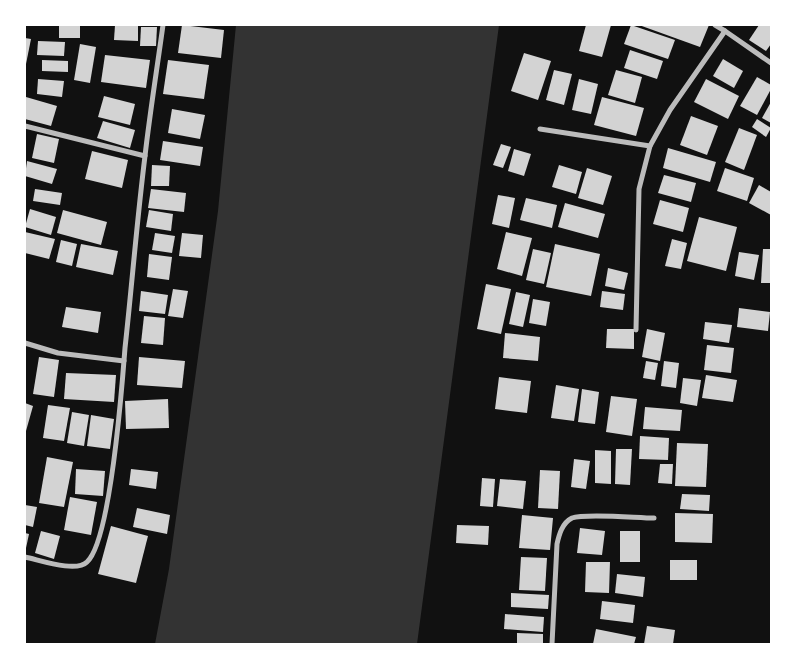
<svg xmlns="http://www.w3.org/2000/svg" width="796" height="669" font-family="Ubuntu,sans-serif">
  <rect width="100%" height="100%" fill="#111"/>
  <path fill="#333" d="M236,25H499L417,644H155L169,569L218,211Z"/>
  <g fill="#d3d3d3">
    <rect x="59" y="25" width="21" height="13"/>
    <path d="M115,25H138V41L114,40Z"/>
    <path d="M182,25L224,30L221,58L178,53Z"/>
    <path d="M586,25H611L602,57L579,51Z"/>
    <path d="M631,25L675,40L668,59L624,44Z"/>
    <path d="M639,25H709L700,47Z"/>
    <path d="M759,25H771V44L766,51L749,40Z"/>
    <path d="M141,27H157L156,46H140Z"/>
    <path d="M25,38L31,39L26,64H25Z"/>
    <path d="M38,41L65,42L64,56L37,55Z"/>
    <path d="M80,44L96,47L90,83L74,80Z"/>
    <path d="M630,50L663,61L657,79L624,68Z"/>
    <path d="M524,53L551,61L538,100L511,91Z"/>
    <path d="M105,55L150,60L146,88L101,82Z"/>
    <path d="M723,59L743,71L734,88L713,76Z"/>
    <path d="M42,60L68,61V72L42,71Z"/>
    <path d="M168,60L209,65L204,99L163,94Z"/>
    <path d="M554,70L572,74L564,105L546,100Z"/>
    <path d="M616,70L642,77L635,103L608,95Z"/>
    <path d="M757,77L771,85V89L757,115L740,106Z"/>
    <path d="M38,79L64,81L62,97L37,94Z"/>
    <path d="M579,79L598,84L591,114L572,110Z"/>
    <path d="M706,79L739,96L728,119L694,102Z"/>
    <path d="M104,96L135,104L130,125L98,117Z"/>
    <path d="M26,97L57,106L51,126L25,119Z"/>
    <path d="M602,97L644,108L636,136L594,125Z"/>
    <path d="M771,102V123L762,118Z"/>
    <path d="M172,109L205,115L200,139L168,133Z"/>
    <path d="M691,116L718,126L707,155L680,145Z"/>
    <path d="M757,119L771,128L766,137L752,127Z"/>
    <path d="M103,121L135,130L130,148L97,138Z"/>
    <path d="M739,128L757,135L744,170L725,162Z"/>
    <path d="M37,134L59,139L54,163L32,158Z"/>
    <path d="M163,141L203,147L200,166L160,160Z"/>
    <path d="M501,144L511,147L503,168L493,165Z"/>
    <path d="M668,148L716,162L710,182L663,168Z"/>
    <path d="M514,149L531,154L524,176L508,171Z"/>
    <path d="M92,151L128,160L122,188L85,179Z"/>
    <path d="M27,161L57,169L52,184L25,176Z"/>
    <path d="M152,165L170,166L169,186H151Z"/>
    <path d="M559,165L582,172L576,194L552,187Z"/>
    <path d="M587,168L612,176L603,205L578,198Z"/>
    <path d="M725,168L754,178L747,201L717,191Z"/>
    <path d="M664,175L696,183L691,202L658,193Z"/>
    <path d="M759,185L771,192V215L749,203Z"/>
    <path d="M35,189L62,193L60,205L33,201Z"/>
    <path d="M151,189L186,193L184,212L148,208Z"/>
    <path d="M498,195L515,198L509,228L492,224Z"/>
    <path d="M526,198L557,205L552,228L520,220Z"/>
    <path d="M660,200L689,208L683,232L653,224Z"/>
    <path d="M565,203L605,214L598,238L558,227Z"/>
    <path d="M30,209L56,217L51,235L25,227Z"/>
    <path d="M63,210L107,222L101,245L57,233Z"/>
    <path d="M149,210L173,214L171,231L146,227Z"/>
    <path d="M699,217L737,227L726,271L687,261Z"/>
    <path d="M25,232L55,239L49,259L25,253Z"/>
    <path d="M506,232L532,238L522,276L497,269Z"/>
    <path d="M155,233L175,236L172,253L152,250Z"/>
    <path d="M182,233L203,235L201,258L179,256Z"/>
    <path d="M672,239L687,243L681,269L665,266Z"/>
    <path d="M61,240L77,244L72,266L56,262Z"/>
    <path d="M81,244L118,251L113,275L76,267Z"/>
    <path d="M555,244L600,254L591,296L546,287Z"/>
    <path d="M533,249L551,253L544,284L526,280Z"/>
    <path d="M763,249H771V283H761Z"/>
    <path d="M739,252L759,255L754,280L735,276Z"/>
    <path d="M149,254L172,257L169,280L147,277Z"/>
    <path d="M608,268L628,273L624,290L605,286Z"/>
    <path d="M486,284L511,289L501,334L477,329Z"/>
    <path d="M173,289L188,291L183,318L168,316Z"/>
    <path d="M141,291L168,295L165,314L139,311Z"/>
    <path d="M602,291L625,294L623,310L600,307Z"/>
    <path d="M516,292L530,295L523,327L509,324Z"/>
    <path d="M533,299L550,302L546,326L529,323Z"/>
    <path d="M66,307L101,312L98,333L62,327Z"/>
    <path d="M739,308L770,312L768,331L737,327Z"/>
    <path d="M144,316L165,318L163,345L141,343Z"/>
    <path d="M705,322L732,325L729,343L703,339Z"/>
    <path d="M607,329H634V349L606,348Z"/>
    <path d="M647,329L665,333L660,361L642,357Z"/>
    <path d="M505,333L540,337L538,361L503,358Z"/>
    <path d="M707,345L734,348L731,373L704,370Z"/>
    <path d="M39,357L59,360L54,397L33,394Z"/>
    <path d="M139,357L185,361L182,388L137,385Z"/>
    <path d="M646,361L658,363L655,380L643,378Z"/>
    <path d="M664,361L679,363L676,388L661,386Z"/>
    <path d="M66,373L116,375L114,402L64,399Z"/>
    <path d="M706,375L737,380L733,402L702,398Z"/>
    <path d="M499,377L531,381L527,413L495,409Z"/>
    <path d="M683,378L701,380L697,406L680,403Z"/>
    <path d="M556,385L579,389L574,421L551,418Z"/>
    <path d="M582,389L599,392L595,424L578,422Z"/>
    <path d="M611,396L637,399L632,436L606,432Z"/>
    <path d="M168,399L169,428L126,429L125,401Z"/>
    <path d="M25,403L33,406L26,431H25Z"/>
    <path d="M48,405L70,408L64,441L43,438Z"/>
    <path d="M645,407L682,410L680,431L643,429Z"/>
    <path d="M72,412L89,415L84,446L67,443Z"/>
    <path d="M91,415L114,419L110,449L87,446Z"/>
    <path d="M640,436L669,438L668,460L639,459Z"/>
    <path d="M677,443L708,444L706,487L675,486Z"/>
    <path d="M616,449H632L630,485L615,484Z"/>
    <path d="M595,450L611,451V484L595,483Z"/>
    <path d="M47,457L73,462L64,507L39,503Z"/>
    <path d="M574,459L590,461L586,489L571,487Z"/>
    <path d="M660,464H673L672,484L658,483Z"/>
    <path d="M76,469L105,471L103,496L75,494Z"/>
    <path d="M131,469L158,472L156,489L129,485Z"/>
    <path d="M540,470L560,471L558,509L538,508Z"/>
    <path d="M482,478L495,479L493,507L480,506Z"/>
    <path d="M500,479L526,481L523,509L497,506Z"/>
    <path d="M682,494L710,495L709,511L680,509Z"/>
    <path d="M70,497L97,502L91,535L64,530Z"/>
    <path d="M25,505L37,507L33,527L25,525Z"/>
    <path d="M137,508L170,515L167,534L133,527Z"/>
    <path d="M675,513L713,514L712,543L675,542Z"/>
    <path d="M522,515L553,518L550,550L519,548Z"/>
    <path d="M457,525L489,526L488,545L456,543Z"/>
    <path d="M111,526L148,536L136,583L98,574Z"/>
    <path d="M580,528L605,531L602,555L577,553Z"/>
    <path d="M41,531L60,536L54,559L35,553Z"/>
    <rect x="620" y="531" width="20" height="31"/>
    <path d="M25,533L29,534L26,548H25Z"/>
    <path d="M521,557L547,558L545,591L519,590Z"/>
    <rect x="670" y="560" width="27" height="20"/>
    <path d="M586,562H610L609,593L585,592Z"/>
    <path d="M617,574L645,577L643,597L615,593Z"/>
    <path d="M511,593L549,595L548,609L511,607Z"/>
    <path d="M602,601L635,605L633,623L600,619Z"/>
    <path d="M505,614L544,617L543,632L504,629Z"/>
    <path d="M647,626L675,630L673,644H644Z"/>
    <path d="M596,629L636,637L634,644H593Z"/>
    <path d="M517,633L543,634V644H517Z"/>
  </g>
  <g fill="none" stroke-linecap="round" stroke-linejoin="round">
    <g stroke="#bcbcbc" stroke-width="5">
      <path d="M715,25L725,31L771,63"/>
      <path d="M25,126L145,156"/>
      <path d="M540,129L650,146"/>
      <path d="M636,330L639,189L650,146L670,110L725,31"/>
      <path d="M25,343L58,353L124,361"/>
      <path d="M25,557C40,560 76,573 87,562C111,540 122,386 125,348C132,284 137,220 145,156C150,112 157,69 163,25"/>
      <path d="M552,644L557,544C559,535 562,523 572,518C585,513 638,518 654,518"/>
    </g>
  </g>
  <rect width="796" height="669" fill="none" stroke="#ffffff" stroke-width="52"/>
</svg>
